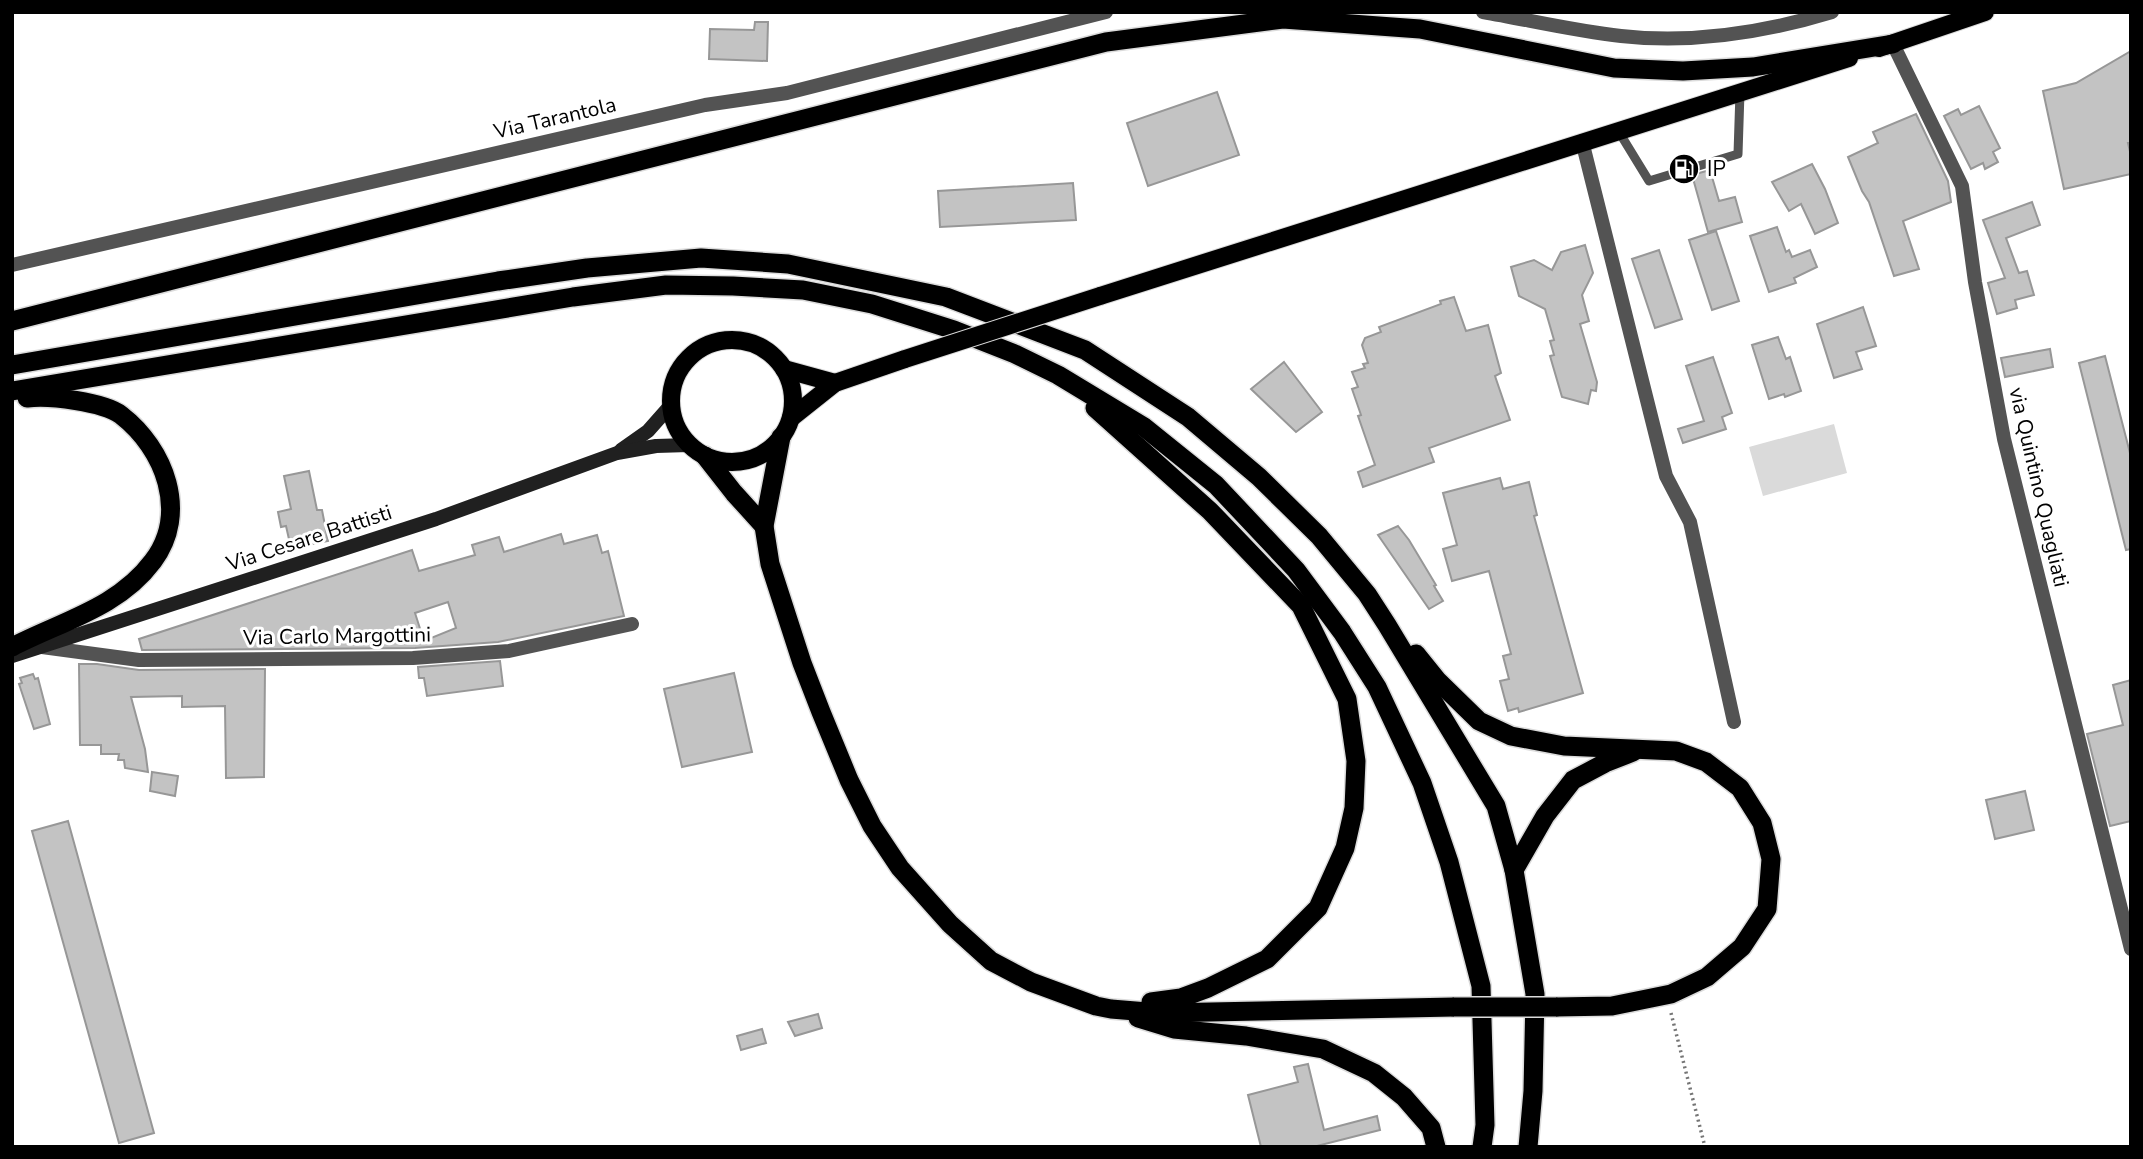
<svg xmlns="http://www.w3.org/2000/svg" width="2143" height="1159" font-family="'Nunito Sans',sans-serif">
  <rect width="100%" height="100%" fill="#fff"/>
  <path fill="#dadada" d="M1834,424L1847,473L1763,496L1749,447Z"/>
  <g fill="#c3c3c3" stroke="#979797" stroke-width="2" fill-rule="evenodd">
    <path d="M755,22H768L767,61L709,59L710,29L754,30Z"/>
    <path d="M2131,51V143H2128L2131,156V174L2064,189L2043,91L2076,83Z"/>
    <path d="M1217,92L1239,155L1148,186L1127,123Z"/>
    <path d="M1979,106L2000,148L1993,152L1998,162L1985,169L1983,163L1971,169L1944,116L1958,109L1961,115Z"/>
    <path d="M1916,114L1948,181L1951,202L1903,221L1919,269L1894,276L1869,202L1862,191L1848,157L1878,143L1873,132Z"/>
    <path d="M1812,164L1825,189L1838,223L1815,234L1801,204L1789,211L1772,182Z"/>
    <path d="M1710,170L1719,201L1735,197L1742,222L1708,232L1692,175Z"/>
    <path d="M1073,183L1076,220L940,227L938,191Z"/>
    <path d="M2032,202L2040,225L2006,238L2019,273L2027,271L2034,295L2015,300L2017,308L1997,314L1988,283L2005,278L1983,220Z"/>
    <path d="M1777,227L1786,252L1789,250L1792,257L1810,250L1817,267L1794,278L1796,283L1769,292L1750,236Z"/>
    <path d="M1716,231L1739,301L1712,310L1689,240Z"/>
    <path d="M1585,245L1593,273L1582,295L1589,321L1580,324L1597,382L1596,391L1591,390L1588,404L1562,397L1550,356L1554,355L1550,341L1554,340L1545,309L1519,296L1511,267L1534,260L1552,270L1561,252Z"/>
    <path d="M1659,250L1682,319L1655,328L1632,259Z"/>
    <path d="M1454,297L1466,331L1488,325L1501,373L1495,376L1510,420L1429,448L1434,462L1363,487L1358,472L1375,465L1358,416L1361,415L1352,389L1358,387L1352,372L1365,368L1363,364L1368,363L1362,345L1365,338L1381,332L1379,327L1441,304L1440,301Z"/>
    <path d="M1863,307L1876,346L1856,352L1862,369L1834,378L1817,324Z"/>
    <path d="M1778,337L1786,359L1790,357L1801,391L1785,397L1784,394L1769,399L1752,345Z"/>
    <path d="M2050,349L2053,367L2005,377L2001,358Z"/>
    <path d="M2105,356L2131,457V549L2126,550L2079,363Z"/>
    <path d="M1713,357L1732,413L1722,417L1726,429L1683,443L1678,429L1704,421L1686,366Z"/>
    <path d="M1284,362L1322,412L1296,432L1251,389Z"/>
    <path d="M309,471L317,510H322L328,541L291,548L286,526L281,527L278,512L291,509L284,476Z"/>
    <path d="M1500,478L1503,489L1529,482L1537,515L1534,516L1583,693L1519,712L1518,708L1508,711L1500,681L1509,679L1503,656L1511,654L1489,571L1452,581L1443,549L1457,545L1443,493Z"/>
    <path d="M1398,526L1409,540L1436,585L1434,586L1443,601L1429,609L1378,535Z"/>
    <path d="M561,534L564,544L597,535L602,553L608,551L624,616L498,642L415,648L142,650L139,639L412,550L419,571L475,555L472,545L499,537L504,552ZM448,602L456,628L424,641L415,613Z"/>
    <path d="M500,661L503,686L427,696L424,678H419L418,667Z"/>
    <path d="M79,664H97L139,670L265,669L264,777L226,778L225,706L182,707V696L131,697L145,749L148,772L125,768L124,760H118L119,754H101V745H80Z"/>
    <path d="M734,673L752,752L682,767L664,689Z"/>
    <path d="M33,674L35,679L38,678L50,724L34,729L19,684L22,683L20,678Z"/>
    <path d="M2131,680V821L2110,826L2087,734L2123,725L2113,685Z"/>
    <path d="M152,772L178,776L175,796L150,791Z"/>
    <path d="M2025,791L2034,830L1995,839L1986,800Z"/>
    <path d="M68,821L154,1133L119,1143L32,831Z"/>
    <path d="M818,1014L822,1028L795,1036L788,1022Z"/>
    <path d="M762,1029L766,1043L741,1050L737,1036Z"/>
    <path d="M1308,1064L1324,1130L1377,1116L1380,1130L1313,1147H1261L1248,1095L1298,1082L1294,1067Z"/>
  </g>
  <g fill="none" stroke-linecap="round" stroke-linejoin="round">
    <g stroke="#dbdbdb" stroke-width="20">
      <g id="primary">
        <path d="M1879,48L1985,12"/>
        <path d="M1100,296L1849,58"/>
        <circle cx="732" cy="401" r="61"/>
        <path d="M784,369L835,383"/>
        <path d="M791,418L835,383L905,359"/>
      </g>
    </g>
    <g stroke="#dbdbdb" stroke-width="22">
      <g id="trunk">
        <path d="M12,321L1106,42L1283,19L1420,29L1614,68L1683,71L1753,67L1893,44"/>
        <path d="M12,365L498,281L587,268L701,258L788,264L946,297L1085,350L1188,417L1259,477L1319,536L1367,594L1387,625L1496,806L1514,870L1535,994L1533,1091L1528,1147"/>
        <path d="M12,391L573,297L666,285L733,286L803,290L872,304L954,330L1015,354L1058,375L1144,427L1216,485L1296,570L1342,632L1377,687L1422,783L1449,862L1481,986L1485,1125L1482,1147"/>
        <path d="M1095,408L1210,511L1301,606L1347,699L1356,761L1354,808L1345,848L1318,908L1267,959L1208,988L1181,998L1151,1002"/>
        <path d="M781,437L764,526L770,564L802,663L821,712L849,780L872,826L900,868L950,924L991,961L1031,982L1096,1006L1111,1009L1160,1013L1454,1007"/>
        <path d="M705,456L734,493L764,526"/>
        <path d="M12,647C62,621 118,608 153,561C189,513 165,449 121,415C104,402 49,395 27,398"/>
        <path d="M1416,654L1437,680L1479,721L1511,736L1564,746L1676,751L1706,762L1740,788L1762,823L1771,859L1767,909L1742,947L1707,977L1671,994L1612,1006L1556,1007"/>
        <path d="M1514,870L1545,816L1573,780L1605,763L1633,752"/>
        <path d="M1138,1018L1174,1029L1246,1036L1323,1049L1374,1073L1404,1097L1431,1128L1436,1147"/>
      </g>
    </g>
    <path stroke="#757575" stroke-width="3.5" stroke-dasharray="2 3.5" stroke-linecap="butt" d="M1671,1013L1705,1147"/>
    <path stroke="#535353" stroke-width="9" d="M1619,132L1649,181L1738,154L1740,92"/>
    <g stroke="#535353" stroke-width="14">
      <path d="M1483,12C1529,20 1575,31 1621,36C1693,44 1763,33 1832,12"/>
      <path d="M1893,44L1962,186L1975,282L2004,439L2131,949"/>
      <path d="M1582,141L1666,476L1690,522L1734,722"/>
      <path d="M12,265L705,105L787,93L1106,12"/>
      <path d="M42,647L139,660L413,658L509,651L632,624"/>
    </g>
    <g stroke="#202020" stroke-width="14">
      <path d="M621,450L648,431L671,405"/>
      <path d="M12,656L436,519L617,453L656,446L689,445"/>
    </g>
    <use href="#primary" stroke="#000" stroke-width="18"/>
    <use href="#trunk" stroke="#000" stroke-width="19"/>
    <g stroke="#dbdbdb" stroke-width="20" stroke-linecap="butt">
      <path id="primary-bridge" d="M905,359L1100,296"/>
    </g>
    <g stroke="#dbdbdb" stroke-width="22" stroke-linecap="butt">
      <path id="trunk-bridge" d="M1454,1007H1556"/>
    </g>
    <use href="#primary-bridge" stroke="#000" stroke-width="18"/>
    <use href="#trunk-bridge" stroke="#000" stroke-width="19"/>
  </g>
  <defs>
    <g id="fuel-disc" transform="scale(1.575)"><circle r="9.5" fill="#000" stroke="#fff"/><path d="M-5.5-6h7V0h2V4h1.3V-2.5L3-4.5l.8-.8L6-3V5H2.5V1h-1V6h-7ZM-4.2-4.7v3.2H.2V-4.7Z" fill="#fff"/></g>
  </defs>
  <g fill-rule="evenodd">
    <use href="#fuel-disc" x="1684" y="169"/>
  </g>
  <g text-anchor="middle" stroke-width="6" stroke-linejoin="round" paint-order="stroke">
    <g font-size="21" fill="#000" stroke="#fff">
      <text transform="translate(555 118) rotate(-13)" y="7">Via Tarantola</text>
      <text transform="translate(2039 487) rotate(77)" y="7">via Quintino Quagliati</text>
      <text transform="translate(309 538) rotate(-18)" y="7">Via Cesare Battisti</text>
      <text transform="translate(337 636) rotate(-1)" y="7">Via Carlo Margottini</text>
    </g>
    <g font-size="21" fill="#000" stroke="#fff" text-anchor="start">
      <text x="1707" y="176">IP</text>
    </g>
  </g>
  <rect width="2143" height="1159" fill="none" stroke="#000000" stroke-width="28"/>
</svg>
